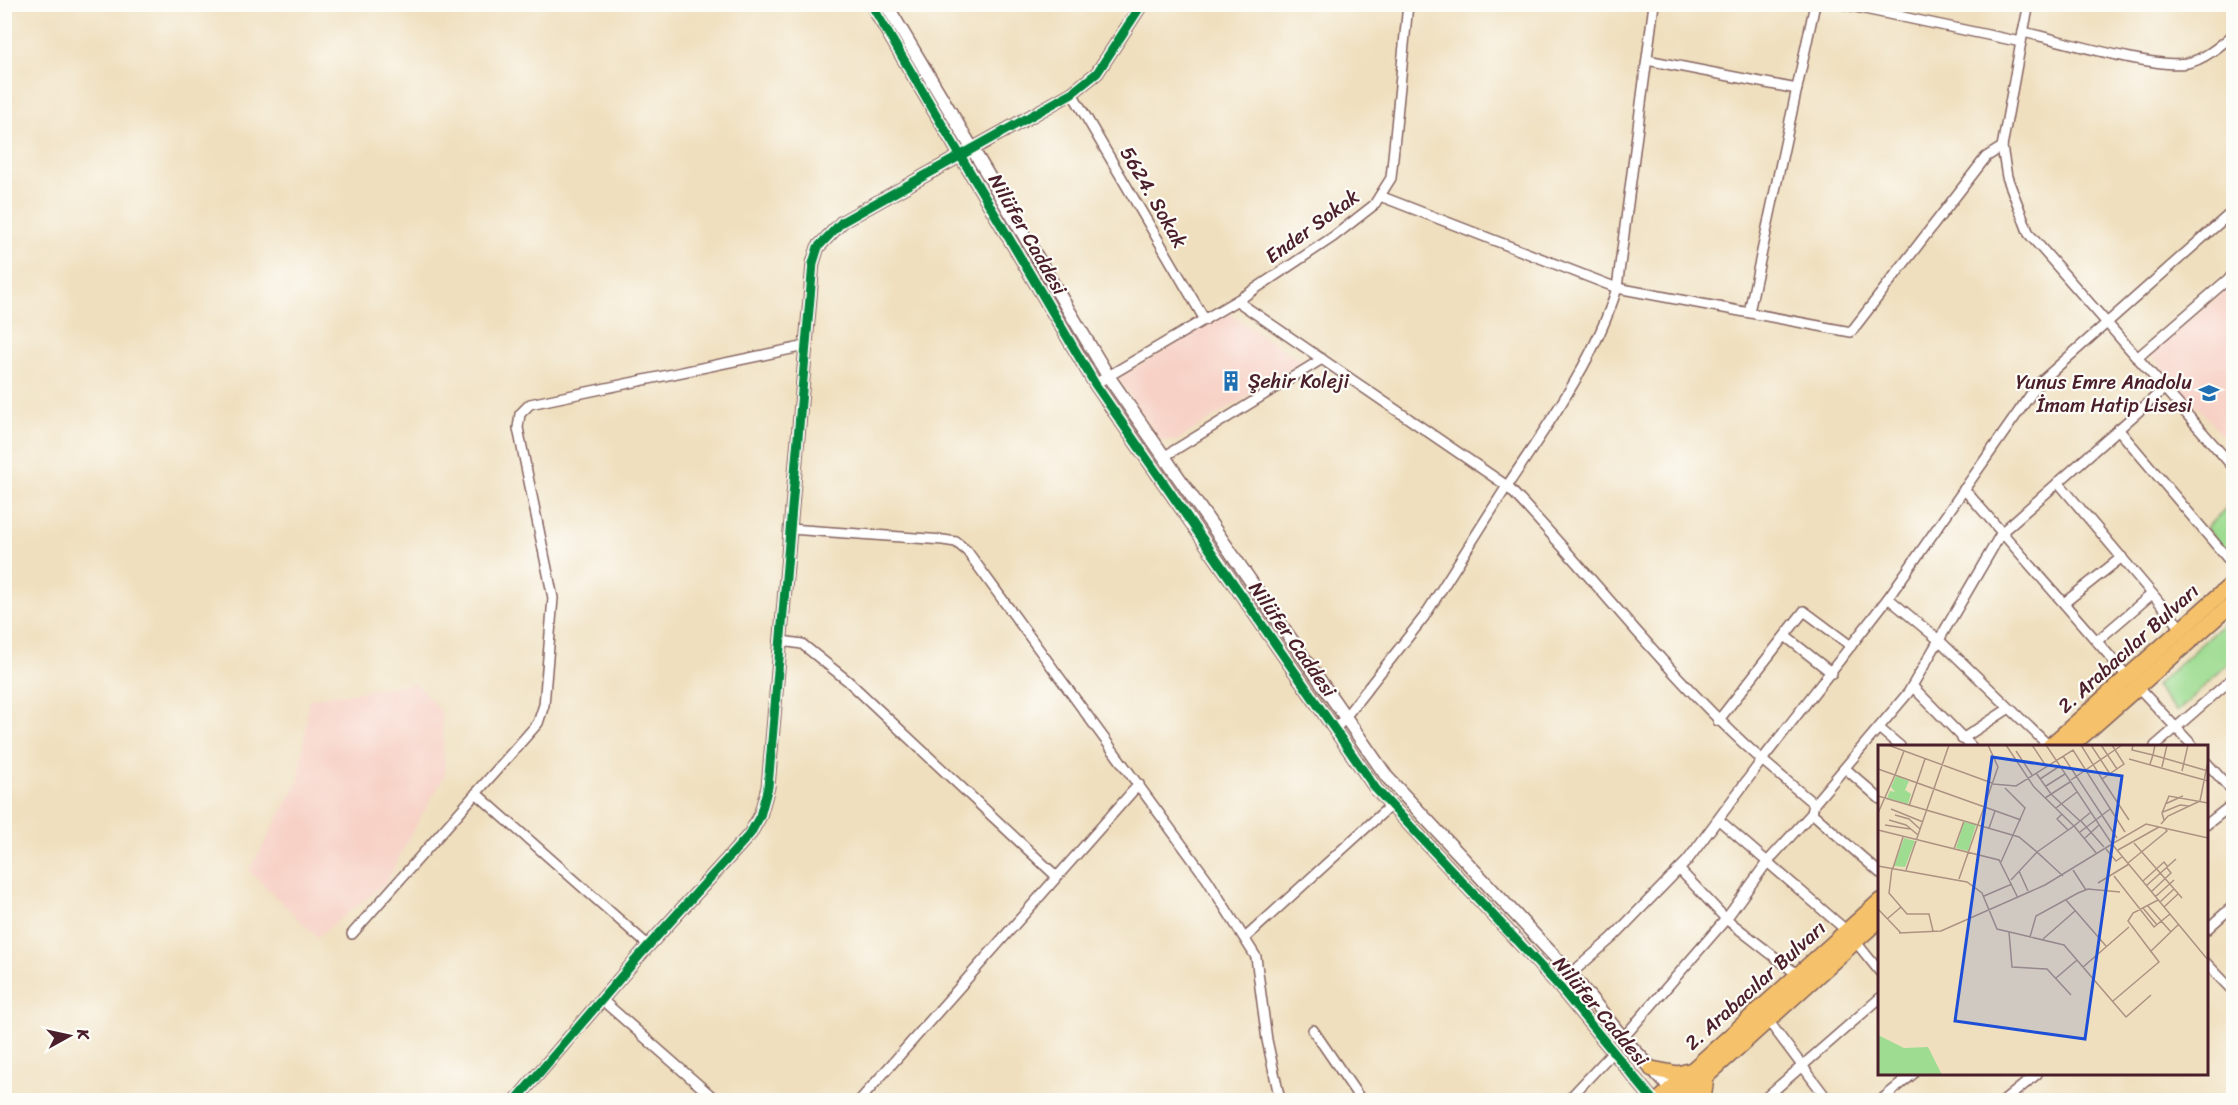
<svg xmlns="http://www.w3.org/2000/svg" width="2238" height="1105" font-family="Sriracha,sans-serif">
  <rect width="100%" height="100%" fill="#fdfcf7"/>
  <filter id="ink" filterUnits="userSpaceOnUse"><feTurbulence type="fractalNoise" baseFrequency=".0167" numOctaves="2"/><feDisplacementMap in="SourceGraphic" scale="12" xChannelSelector="R" yChannelSelector="G"/><feConvolveMatrix kernelMatrix="1 2 1 2 8 2 1 2 1" color-interpolation-filters="sRGB"/></filter>
  <filter id="wash" filterUnits="userSpaceOnUse"><feTurbulence type="fractalNoise" baseFrequency=".008" numOctaves="4" result="noise"/><feDisplacementMap in="SourceGraphic" scale="24" xChannelSelector="R" yChannelSelector="G"/><feGaussianBlur stdDeviation="1.35" result="paint"/><feColorMatrix in="noise" values="0 0 0 0 0 0 0 0 0 0 0 0 0 0 0 0 0 1.4 0 .05"/><feComposite in="paint" operator="in"/></filter>
  <g filter="url(#wash)">
    <rect width="100%" height="100%" fill="#efdfbe"/>
    <g fill="#f7d1c6">
      <path d="M2233,284V433L2226,439L2150,354Z"/>
      <path d="M1228,313L1302,362L1176,441L1160,440L1118,378Z"/>
      <path d="M416,683L441,711L445,775L412,832L386,883L317,937L249,871L299,780L309,699Z"/>
    </g>
    <g fill="#9edc91" stroke="#747e5e" stroke-width="1.5">
      <path d="M2233,501V559L2206,528Z"/>
      <path d="M2233,615V659L2177,712L2155,686Z"/>
    </g>
  </g>
  <g filter="url(#ink)">
    <g fill="none" stroke-linecap="round" stroke-linejoin="round">
      <g stroke="#84625e" stroke-width="12">
        <g id="minor">
          <path d="M1841,4L2021,42L2029,4"/>
          <path d="M2023,32C2059,40 2155,69 2187,63C2204,60 2221,45 2234,34"/>
          <path d="M2021,42L2002,147L2007,177L2029,234L2234,468"/>
          <path d="M1647,60L1797,89"/>
          <path d="M1072,93L1205,320"/>
          <path d="M1380,196L1617,288L1851,332L1986,157L2002,147"/>
          <path d="M1237,301L1507,486C1548,424 1595,360 1617,288L1654,4"/>
          <path d="M1749,312L1815,4"/>
          <path d="M2137,358L2234,274"/>
          <path d="M1095,384L1246,295L1333,237L1374,205L1391,178L1408,4"/>
          <path d="M2118,429L2234,566"/>
          <path d="M1165,456L1322,359"/>
          <path d="M2058,482L2181,628"/>
          <path d="M1964,489L2127,676"/>
          <path d="M790,529L943,540L956,542L967,551L1207,879L1256,957L1267,1040L1280,1100"/>
          <path d="M1888,598L1940,641L2049,746"/>
          <path d="M2064,603L2122,557"/>
          <path d="M1785,636L1832,673"/>
          <path d="M2098,640L2152,594"/>
          <path d="M782,641L802,644L848,681L1056,876"/>
          <path d="M1912,686L1971,746"/>
          <path d="M2138,687L2193,746"/>
          <path d="M1718,721L1804,611L1851,646"/>
          <path d="M1880,729L1900,746"/>
          <path d="M1335,730L1424,617L1507,486C1593,576 1669,678 1762,760L1687,861L1612,938L1558,985"/>
          <path d="M1962,739L2008,709"/>
          <path d="M2155,746L2234,677"/>
          <path d="M2206,762L2234,793"/>
          <path d="M1846,769L1880,799"/>
          <path d="M476,793L649,946"/>
          <path d="M1814,804L1908,693L2002,532L2164,389"/>
          <path d="M1719,820L1847,931L1880,972"/>
          <path d="M2206,825L2234,803"/>
          <path d="M1679,869L1726,919L1798,975"/>
          <path d="M1880,873L1812,813L1814,804L1762,760L1888,598L2038,384L2234,210"/>
          <path d="M2206,930L2234,905"/>
          <path d="M352,934L538,723L544,705L553,598L518,428L520,414L530,404L806,346"/>
          <path d="M1245,938L1391,805"/>
          <path d="M2206,963L2234,992"/>
          <path d="M602,1000L716,1100"/>
          <path d="M1770,1023L1828,1100"/>
          <path d="M1313,1030L1361,1100"/>
          <path d="M1623,1038L1726,919L1768,861L1812,813"/>
          <path d="M860,1100L1139,784"/>
          <path d="M1568,1100L1612,1053"/>
          <path d="M1763,1100L1880,998"/>
          <path d="M1881,1100L1913,1074"/>
          <path d="M2005,1100L2037,1074"/>
        </g>
      </g>
      <g stroke="#84625e" stroke-width="15">
        <g id="tertiary">
          <path d="M871,4L1095,384L1376,789L1558,985L1653,1100"/>
          <path d="M886,4L1108,376L1387,777L1571,974L1623,1038L1671,1089"/>
          <path d="M516,1100L639,956L750,834L760,816L768,787L813,263L818,247L842,222L1072,93L1097,73L1142,4"/>
        </g>
      </g>
      <g stroke="#84625e" stroke-width="18">
        <g id="primary">
          <path d="M2050,746L2234,582"/>
          <path d="M2071,746L2234,602"/>
          <path d="M1652,1069L1678,1074L1693,1070"/>
          <path d="M1659,1100L1880,901"/>
          <path d="M1680,1100L1880,919"/>
          <path d="M1703,1100L1706,1077"/>
        </g>
      </g>
      <use href="#minor" stroke="#fff" stroke-width="9"/>
      <use href="#tertiary" stroke="#fff" stroke-width="12"/>
      <use href="#primary" stroke="#f5c16b" stroke-width="15"/>
      <g stroke="#fdfcf7" stroke-width="13">
        <g id="cycleway">
          <path d="M871,4L1095,384L1376,789L1558,985L1653,1100"/>
          <path d="M516,1100L639,956L750,834L760,816L768,787L813,263L818,247L842,222L1072,93L1097,73L1142,4"/>
        </g>
      </g>
      <use href="#cycleway" stroke="#00873e" stroke-width="9"/>
    </g>
  </g>
  <defs>
    <g id="building-bare" transform="scale(1.62)"><path d="M-4-6H4V6H1V3H-1V6H-4ZM-2.5-4.3h1.7v1.8h-1.7ZM.8-4.3h1.7v1.8H.8ZM-2.5-1h1.7V.8h-1.7ZM.8-1h1.7V.8H.8Z" fill="#1f6fb2" stroke="#fdfcf7" stroke-width="2.5" paint-order="stroke"/></g>
    <g id="school-bare" transform="scale(1.62)"><path d="M0-5L7-2L0 1L-7-2ZM-4 1L0 2.5L4 1V4Q0 6-4 4Z" fill="#1f6fb2" stroke="#fdfcf7" stroke-width="2.5" paint-order="stroke"/></g>
  </defs>
  <g fill-rule="evenodd">
    <use href="#building-bare" x="1231" y="381"/>
    <use href="#school-bare" x="2209" y="393"/>
  </g>
  <g text-anchor="middle" stroke-width="4.5" stroke-linejoin="round" paint-order="stroke">
    <g font-size="20" fill="#4a1f2b" stroke="#fdfcf7">
      <text transform="translate(1154 197) rotate(60)" y="7">5624. Sokak</text>
      <text transform="translate(1312 226) rotate(-36)" y="7">Ender Sokak</text>
      <text transform="translate(1028 234) rotate(60)" y="7">Nilüfer Caddesi</text>
      <text transform="translate(1293 639) rotate(55)" y="7">Nilüfer Caddesi</text>
      <text transform="translate(2128 648) rotate(-42)" y="7">2. Arabacılar Bulvarı</text>
      <text transform="translate(1755 985) rotate(-42)" y="7">2. Arabacılar Bulvarı</text>
      <text transform="translate(1601 1011) rotate(50)" y="7">Nilüfer Caddesi</text>
    </g>
    <g font-size="20" fill="#4a1f2b" stroke="#fdfcf7" text-anchor="start">
      <text x="1248" y="388">Şehir Koleji</text>
      <text x="2192" y="389" text-anchor="end">Yunus Emre Anadolu<tspan x="2192" dy="23">İmam Hatip Lisesi</tspan></text>
    </g>
  </g>
  <g transform="translate(1878 745)">
    <rect width="330" height="330" fill="#efdfbe"/>
    <path d="M18,31L31,36L27,45L33,49L30,59L9,53L12,46L17,47L13,42ZM86,77L98,80L90,106L78,103ZM26,93L37,96L27,122L16,121ZM0,290L26,303L50,302L64,330H0Z" fill="#9edc91"/>
    <path fill="none" stroke="#ad9283" stroke-width="1.5" d="M10,0L114,38M128,0L156,42L196,81L213,67M154,0L168,21M168,0L234,99L268,79L330,93M203,0L224,34L246,19L234,0M213,0L232,29M223,0L239,24M255,0L254,5L275,10L277,0M138,6L154,30M185,11L239,93M251,14L330,36M272,19L275,10L330,26M284,22L289,0M0,24L17,30L26,6M304,26L310,0M158,28L173,49L202,76M162,34L182,21M224,34L251,75M193,35L244,0M115,39L138,41L195,5L247,87M168,41L187,29M0,51L141,92L159,107L133,135M167,53L192,37M322,56L330,16M287,59L305,51M31,61L47,14M178,63L199,47M13,64L45,77M285,67L302,60L311,61M0,68L17,30L143,75M184,69L179,74L190,85M17,70L31,74L42,84M11,75L28,80L40,90M286,75L284,68L291,51L330,58M203,76L226,102M283,79L290,71L322,56M7,80L32,84M111,83L117,66M0,85L121,115L140,153M202,87L232,64M207,93L221,80M256,98L304,153M76,104L86,76M228,104L238,116L244,112M240,105L281,82M123,117L147,63L127,43M250,118L289,86L287,84M0,121L89,137L104,148L119,184L186,200L248,272L273,250M14,123L11,148L29,169H51L55,186M15,123L25,92M28,125L71,0M195,125L208,145M141,126L150,146M185,131L159,107L196,81L219,109M236,131L276,182L292,169M81,134L120,22L110,0M265,136L286,117L290,122M220,138L251,119M268,141L298,114M273,147L293,128L289,123M106,151L134,139M277,152L296,135M188,155L228,201M282,157L296,144M269,160L293,187M286,162L300,149M265,163L279,180M0,164L23,188M9,174L23,162M131,187L134,222L169,224L193,250M21,188L63,186L167,140L234,99L330,215M152,192L158,171L200,148L210,144L242,147M165,194L197,166M272,207L301,179M205,222L251,182M178,233L199,215M235,256L281,217L250,176L255,168L280,155"/>
    <path fill="#1d4ed8" fill-opacity="0.15" stroke="#1d4ed8" stroke-width="3" d="M114,12L244,31L207,294L77,276Z"/>
    <rect width="330" height="330" fill="none" stroke="#4a1f2b" stroke-width="3"/>
  </g>
  <rect width="2238" height="1105" fill="none" stroke="#fdfcf7" stroke-width="24"/>
  <g transform="translate(69 1036) rotate(82)" stroke="#fdfcf7" stroke-width="4.5" paint-order="stroke">
  <path d="M0-4.5L10 22L0 15L-10 22Z" fill="#4a1f2b"/>
  <text y="-9" font-size="16" font-weight="bold" text-anchor="middle" fill="#4a1f2b">K</text>
  </g>
</svg>
